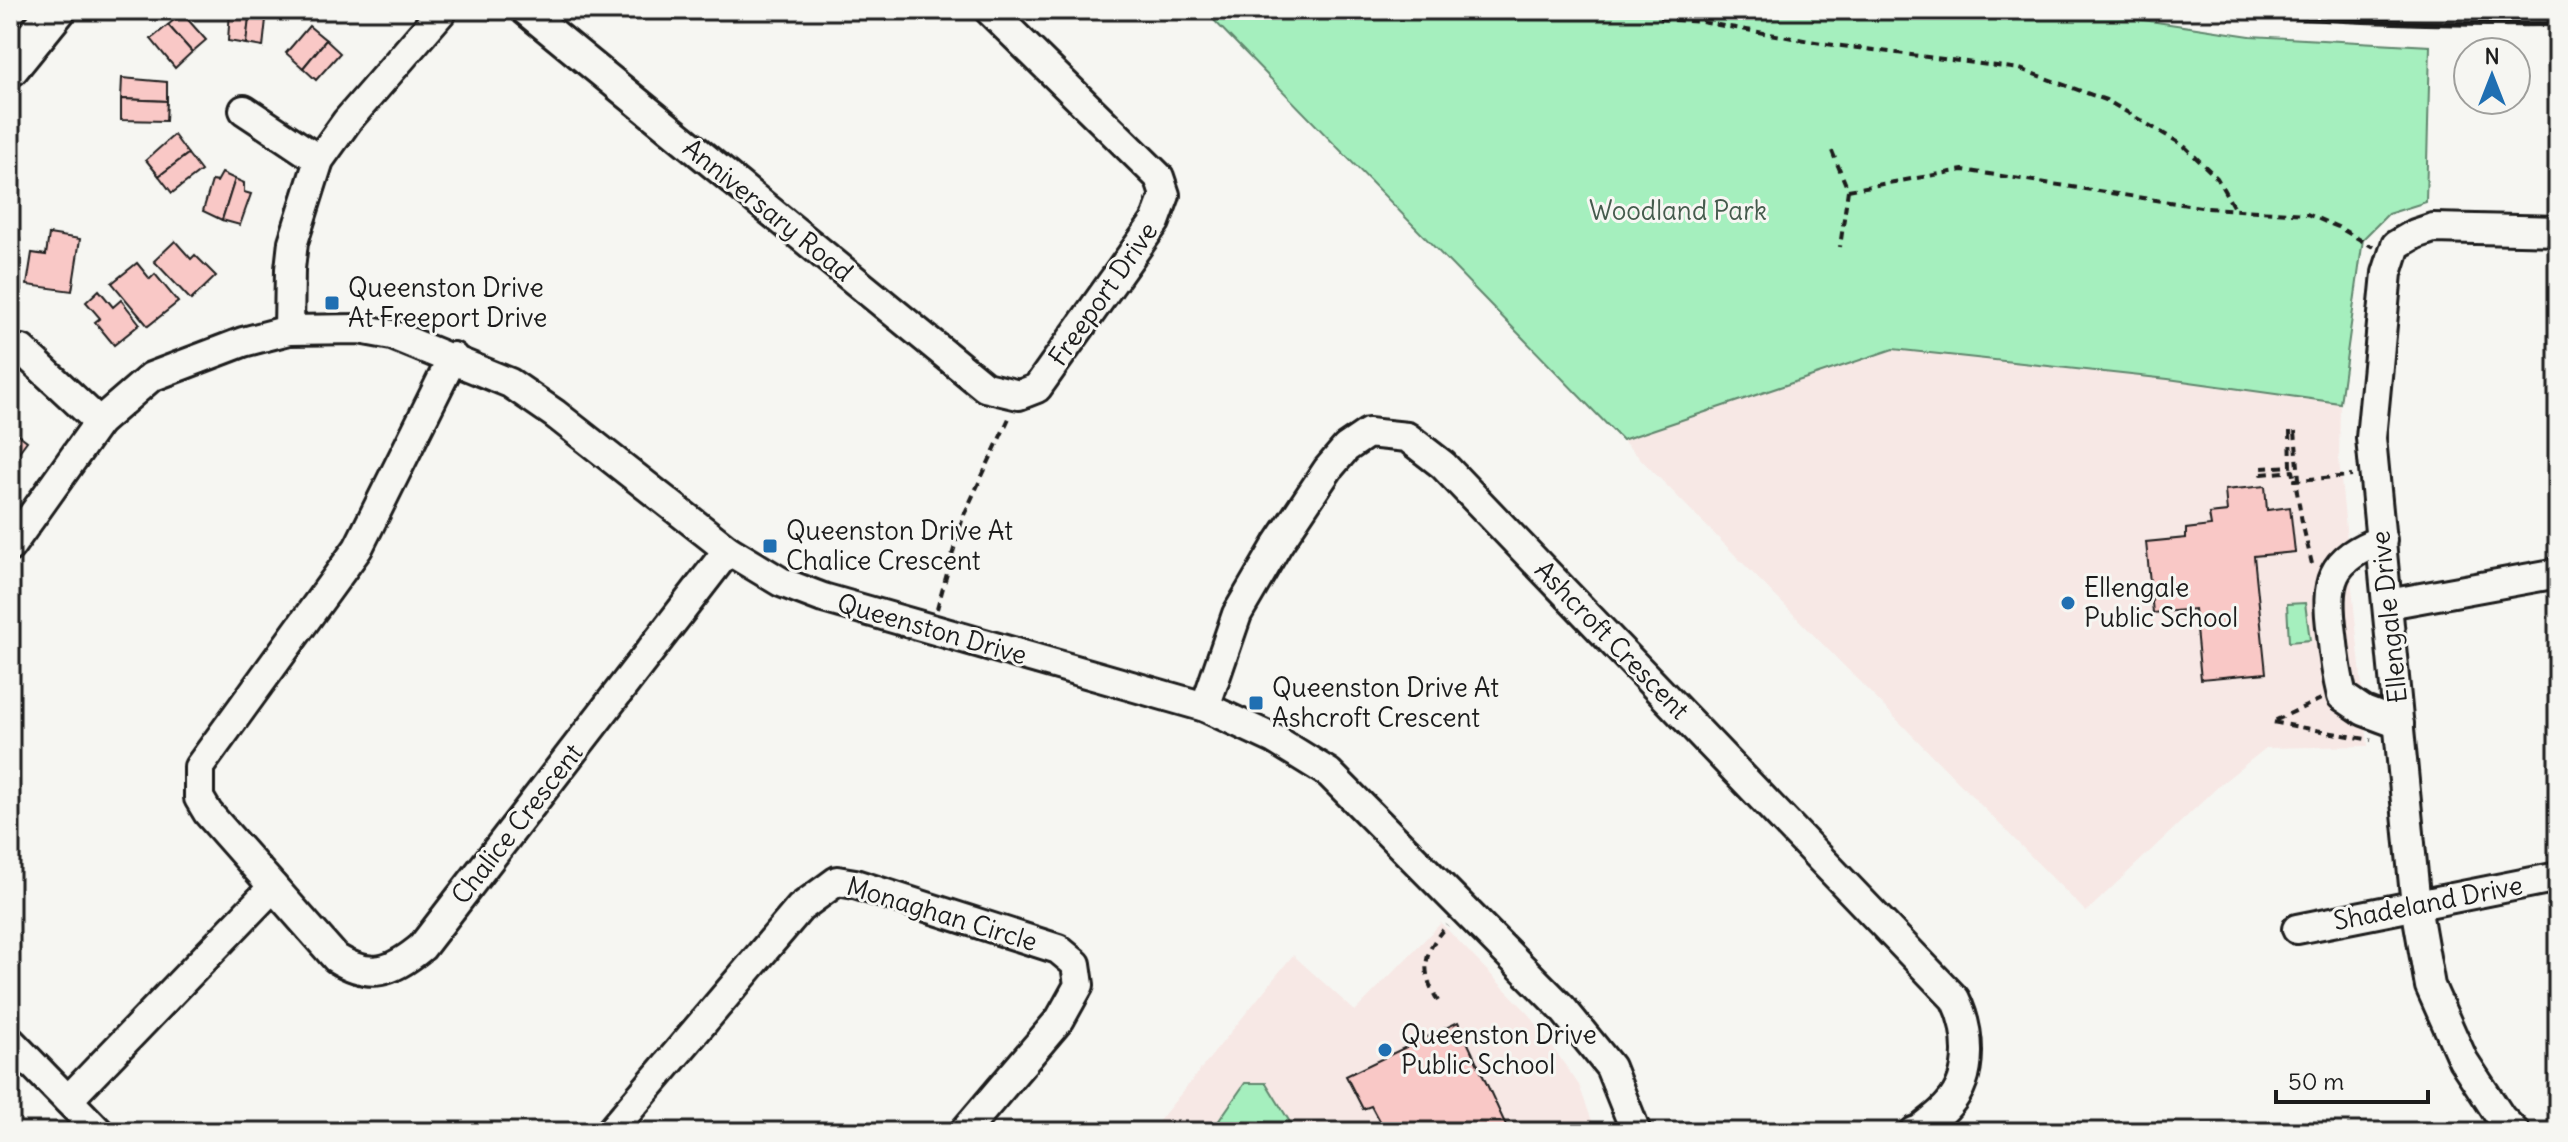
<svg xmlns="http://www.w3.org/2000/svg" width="2568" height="1142" font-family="Delius,sans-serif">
  <rect width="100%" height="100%" fill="#f6f6f2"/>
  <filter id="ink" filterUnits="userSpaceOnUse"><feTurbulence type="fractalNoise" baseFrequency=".0125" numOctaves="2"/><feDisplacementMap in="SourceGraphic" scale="16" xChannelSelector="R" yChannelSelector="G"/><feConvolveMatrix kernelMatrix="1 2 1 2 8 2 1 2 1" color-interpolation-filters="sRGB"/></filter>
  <g filter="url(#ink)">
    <g fill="#f7e8e5">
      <path d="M1893,349L2168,379L2340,403L2339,460L2368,746L2266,748L2222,783L2086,912L1622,440Z"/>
      <path d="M1441,923L1530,1015L1579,1085L1596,1132H1150L1293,955L1355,1011Z"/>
    </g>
    <g fill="#a5efbe" stroke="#60866d" stroke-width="2">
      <path d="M1204,10H2076L2250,36L2430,46L2426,202L2388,214L2363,239L2340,403L2168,379L1893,349L1622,440Z"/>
      <path d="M2305,603L2310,640L2289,642L2287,604Z"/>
      <path d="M1245,1083H1266L1296,1132H1211Z"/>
    </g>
    <g fill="#f9c8c6" stroke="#1c1c1c" stroke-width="2">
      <path d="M230,10H250L246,44L228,41Z"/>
      <path d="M250,10H267L263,47L246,44Z"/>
      <path d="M182,13L206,40L192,52L168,25Z"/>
      <path d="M168,25L192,52L175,68L151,39Z"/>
      <path d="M309,26L326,40L303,68L286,53Z"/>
      <path d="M326,40L340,53L316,80L303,68Z"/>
      <path d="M122,78L167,82V101L121,99Z"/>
      <path d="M121,99L167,101L166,121L121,120Z"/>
      <path d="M174,135L188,154L159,176L146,160Z"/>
      <path d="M188,154L201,171L172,193L159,176Z"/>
      <path d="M222,173L235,179L222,220L203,211L212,181L217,182Z"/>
      <path d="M235,179L244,183V192L251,194L240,225L222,220Z"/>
      <path d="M49,234L80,239L72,291L27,285L32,253L46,255Z"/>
      <path d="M10,238H20L21,290H10Z"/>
      <path d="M175,241L191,259L195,255L216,276L191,300L154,261Z"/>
      <path d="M137,263L150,279L155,274L178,302L148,326L112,283Z"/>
      <path d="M99,290L113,307L121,300L140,324L114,345L95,322L100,318L86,302Z"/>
      <path d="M10,428L27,441L10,464Z"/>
      <path d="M2265,486L2267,510L2290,507L2295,552L2254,556L2266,673L2201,679L2194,609L2153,613L2146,542L2186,538V529L2211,526L2209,514L2227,512L2225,490Z"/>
      <path d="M1458,1022L1509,1132H1385L1371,1106L1363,1109L1346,1076Z"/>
    </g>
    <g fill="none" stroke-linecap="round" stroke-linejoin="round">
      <g stroke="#1c1c1c" stroke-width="34">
        <g id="minor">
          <path d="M525,10L985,387L1019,395L1037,388L1155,222L1165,195L1159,177L989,10"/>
          <path d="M244,110L319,160"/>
          <path d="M289,330L290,269L293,242L319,160L347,121L443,10"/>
          <path d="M22,350L99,422"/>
          <path d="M453,357L358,548L199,767V798L208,813L336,958C371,980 392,972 422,947L728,550"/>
          <path d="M2382,540C2329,559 2325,582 2332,634C2334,655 2337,676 2342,696L2364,711L2399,724"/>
          <path d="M10,547L99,422L151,377L243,342L289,330L359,329L392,335L510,383L555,414L728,550L781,582L823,598L1205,707L1274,739L1329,773L1562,1008L1610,1067L1636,1132"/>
          <path d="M2388,604L2558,573"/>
          <path d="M1205,707L1237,614L1278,544L1328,469L1346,448L1368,433L1407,437L1443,465L1955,999C1970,1030 1974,1076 1949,1104C1941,1114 1929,1122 1920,1130L1914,1132"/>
          <path d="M2297,929L2558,877"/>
          <path d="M10,1041L99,1132"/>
          <path d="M68,1100L273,887"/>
          <path d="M610,1132L800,908L837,881L855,884L1058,949L1076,964L1079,985L1060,1019L964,1132"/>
          <path d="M2515,1132L2501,1118L2463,1060L2430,986L2416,906L2371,438L2387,273L2396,245L2415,234L2433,228L2558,231"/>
        </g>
      </g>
      <g stroke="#1c1c1c" stroke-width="42">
        <path id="major" d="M10,68L57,10"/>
      </g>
      <g stroke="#1c1c1c" stroke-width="4" stroke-dasharray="8 6" stroke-linecap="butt">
        <path d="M1660,19L1701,22L1827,44L2020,69L2106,100L2183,145L2217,178L2235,210"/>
        <path d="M1832,151L1848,190L1840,247"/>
        <path d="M1848,190L1963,170L2207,208L2307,214L2338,227L2373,247"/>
        <path d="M2290,431L2291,466L2262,468V474L2293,471L2295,480"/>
        <path d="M2295,431L2299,479"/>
        <path d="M2312,564L2302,522L2295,480L2352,476"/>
        <path d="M937,609L963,517L1010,416"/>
        <path d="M2321,699L2272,722L2371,740"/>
        <path d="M1438,1001C1419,970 1424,951 1447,925"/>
      </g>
      <use href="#minor" stroke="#f6f6f2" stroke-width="28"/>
      <use href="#major" stroke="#f6f6f2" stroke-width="36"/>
      <g stroke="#1c1c1c" stroke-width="6">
        <path d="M2207,10C2324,22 2441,25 2558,24"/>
        <path d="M2396,10H2558"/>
      </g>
    </g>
  </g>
  <g fill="#1f6fb2" stroke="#f6f6f2" stroke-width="3">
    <rect x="324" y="295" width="16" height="16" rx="4"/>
    <rect x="762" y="538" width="16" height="16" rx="4"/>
    <circle cx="2068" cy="603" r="8"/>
    <rect x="1248" y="695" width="16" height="16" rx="4"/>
    <circle cx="1385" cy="1050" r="8"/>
  </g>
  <g text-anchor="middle" stroke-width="6" stroke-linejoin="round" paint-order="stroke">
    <g font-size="26" fill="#1c1c1c" stroke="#f6f6f2">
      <text transform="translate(768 210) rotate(39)" y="9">Anniversary Road</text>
      <text transform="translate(1103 294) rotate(-55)" y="9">Freeport Drive</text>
      <text transform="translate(2389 617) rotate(-96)" y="9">Ellengale Drive</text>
      <text transform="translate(932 629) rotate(16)" y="9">Queenston Drive</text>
      <text transform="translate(1612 640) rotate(46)" y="9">Ashcroft Crescent</text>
      <text transform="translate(517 824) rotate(-52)" y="9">Chalice Crescent</text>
      <text transform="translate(2428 903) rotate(-11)" y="9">Shadeland Drive</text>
      <text transform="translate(942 914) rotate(17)" y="9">Monaghan Circle</text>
    </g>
    <g font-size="26" fill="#455b4d" stroke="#f6f6f2">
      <text x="1678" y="220">Woodland Park</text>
    </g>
    <g font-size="26" fill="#1c1c1c" stroke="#f6f6f2" text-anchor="start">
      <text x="348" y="297">Queenston Drive<tspan x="348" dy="30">At Freeport Drive</tspan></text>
      <text x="786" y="540">Queenston Drive At<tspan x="786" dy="30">Chalice Crescent</tspan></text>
      <text x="2084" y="597">Ellengale<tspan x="2084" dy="30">Public School</tspan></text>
      <text x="1272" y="697">Queenston Drive At<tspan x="1272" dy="30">Ashcroft Crescent</tspan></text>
      <text x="1401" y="1044">Queenston Drive<tspan x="1401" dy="30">Public School</tspan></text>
    </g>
  </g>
  <rect width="2568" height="1142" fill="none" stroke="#f6f6f2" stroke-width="40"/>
  <rect x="20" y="20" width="2528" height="1102" fill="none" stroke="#1c1c1c" stroke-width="3" filter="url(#ink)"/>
  <g transform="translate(2492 76)"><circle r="38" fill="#f6f6f2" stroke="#9f9f9c" stroke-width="2"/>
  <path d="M0-6L14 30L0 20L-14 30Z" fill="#1f6fb2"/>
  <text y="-12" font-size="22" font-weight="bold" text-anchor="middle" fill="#1c1c1c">N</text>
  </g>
  <path d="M2276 1090v12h152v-12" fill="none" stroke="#1c1c1c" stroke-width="4"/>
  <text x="2288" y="1090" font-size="24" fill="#1c1c1c" stroke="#f6f6f2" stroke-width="6" paint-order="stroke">50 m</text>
</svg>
